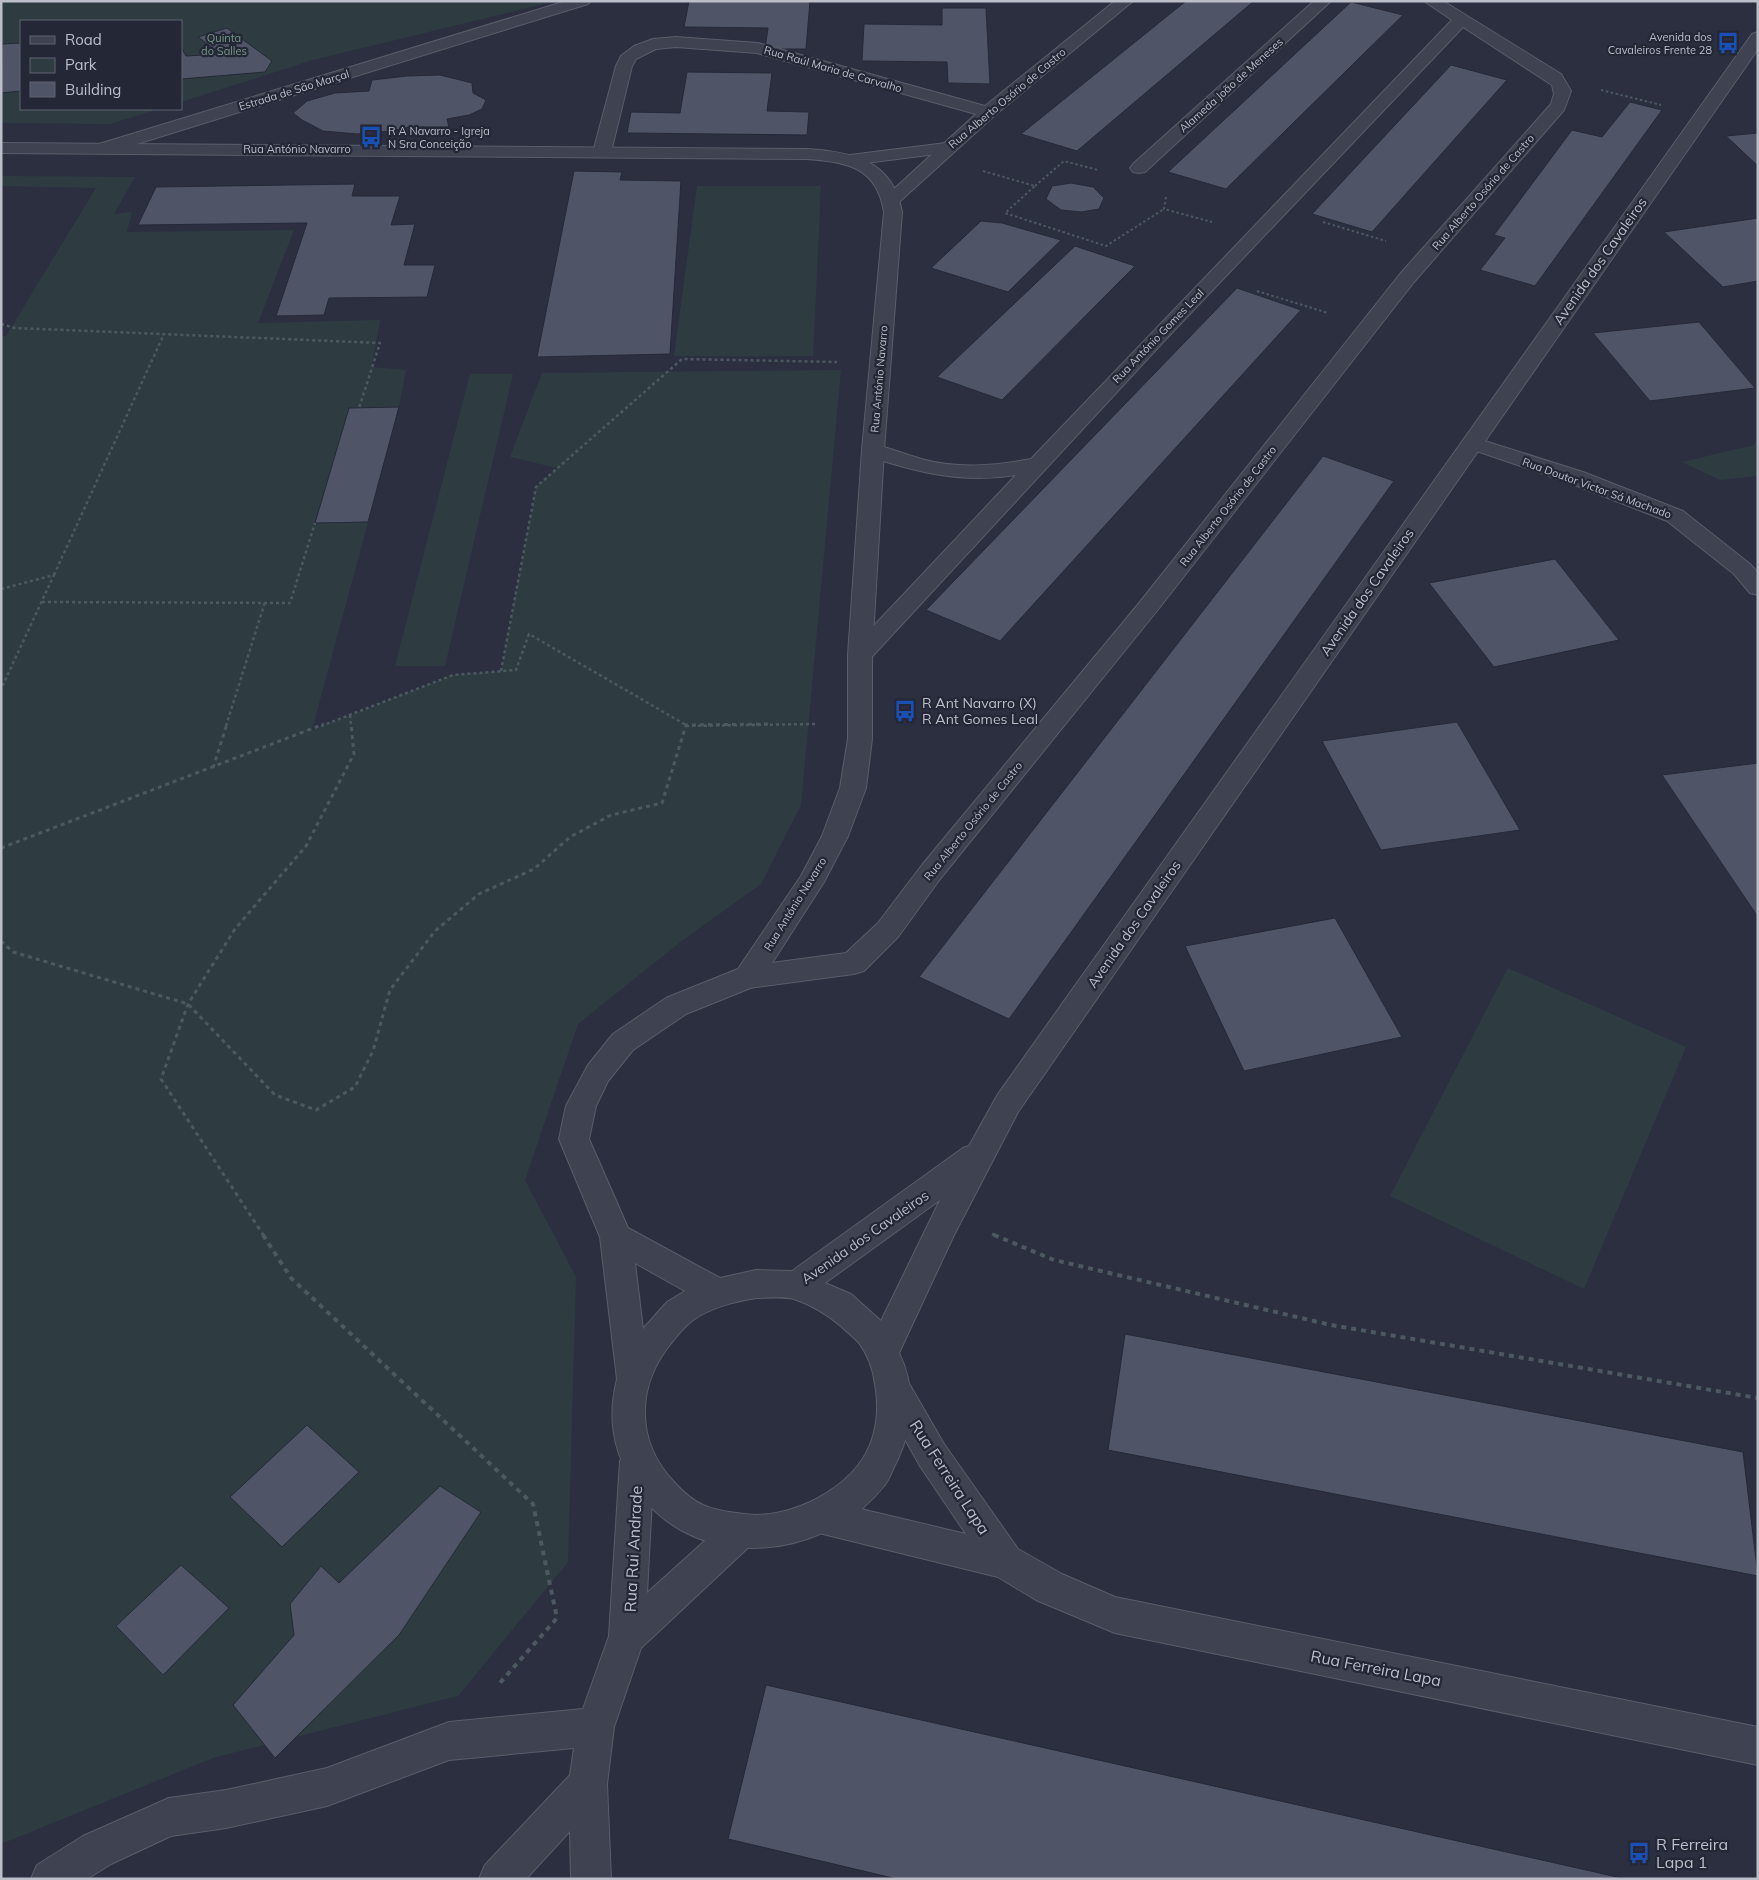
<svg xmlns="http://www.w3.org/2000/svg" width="1759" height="1880" font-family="Mulish,sans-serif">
  <rect width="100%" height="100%" fill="#2b2f40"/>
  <g fill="#2e3c42">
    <path d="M1,1H556L313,60L181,102V21H21V109H159L109,124L1,123Z"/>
    <path d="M1,176L135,177L114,214L132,212L127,232L294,230L258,323L380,320L372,367L406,370L399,407L312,730L453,675L501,671L536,487L557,468L510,457L542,373L841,370L801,805L761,884L683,940L578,1024L525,1180L576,1277L568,1562L458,1696L213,1758L1,1844V336H6L96,188L1,186Z"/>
    <path d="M697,186H821L813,356H674Z"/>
    <path d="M470,374H513L445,666H395Z"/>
    <path d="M1758,438V476L1720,480L1682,462L1754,445Z"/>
    <path d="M1508,968L1686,1047L1584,1289L1390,1196Z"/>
  </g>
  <g fill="#4f5466" stroke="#252938">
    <path d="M689,1H810L806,49H765L768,28L684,27Z"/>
    <path d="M1186,1H1254L1077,151L1021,134Z"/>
    <path d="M1351,2L1403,15L1226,189L1168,172Z"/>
    <path d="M942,8H986L990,84L948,83L947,62L862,61L864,24L942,25Z"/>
    <path d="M227,28L272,61L265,72L181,79V47L186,56L221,54L198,37Z"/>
    <path d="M21,43V91L1,93L2,44Z"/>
    <path d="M1451,65L1507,80L1372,232L1312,214Z"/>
    <path d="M687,72L772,73L767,111L809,112L807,135L627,133L631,112L680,113Z"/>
    <path d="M440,75L472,83L473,93L486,100L482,109L469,115L447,119L449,127H410L391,131L357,134L323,131L302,120L293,113L307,101L335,93L369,91L372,80L407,76Z"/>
    <path d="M1630,102L1662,110L1535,286L1480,270L1505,238L1494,235L1572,130L1602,137Z"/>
    <path d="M1758,133V166L1726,136Z"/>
    <path d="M574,171L622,172L620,180L681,181L670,354L537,357Z"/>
    <path d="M1071,183L1093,187L1104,198L1099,209L1081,212L1061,210L1046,199L1052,186Z"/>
    <path d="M355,184L352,196H400L391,225L415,224L404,265H435L427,297L329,298L324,315L276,316L307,223L138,225L156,187Z"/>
    <path d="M1758,218V281L1723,287L1664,232Z"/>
    <path d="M981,221L1002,223L1061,240L1008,292L931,268Z"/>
    <path d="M1075,246L1135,266L1002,400L937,377Z"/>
    <path d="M1237,288L1301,310L1000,641L926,610Z"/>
    <path d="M1699,322L1755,388L1650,401L1593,333Z"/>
    <path d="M399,407L368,522L315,523L349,408Z"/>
    <path d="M1323,456L1394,481L1009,1019L919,977Z"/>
    <path d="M1555,559L1619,640L1494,667L1429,583Z"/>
    <path d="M1457,722L1520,830L1381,850L1322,741Z"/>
    <path d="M1758,763V917L1662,775Z"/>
    <path d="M1335,918L1402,1037L1244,1071L1185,946Z"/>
    <path d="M1125,1334L1743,1452L1758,1576L1108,1450Z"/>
    <path d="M307,1425L359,1472L282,1547L230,1497Z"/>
    <path d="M440,1486L481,1512L399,1635L275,1758L233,1705L294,1635L290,1604L321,1566L339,1583Z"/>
    <path d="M181,1565L229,1608L163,1675L116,1626Z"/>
    <path d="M766,1685L1626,1879H897L728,1839Z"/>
  </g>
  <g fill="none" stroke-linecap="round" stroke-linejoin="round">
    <g stroke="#5a5d6b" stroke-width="2">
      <path id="service" d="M946,143L952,144L955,148L952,152L850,165L844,164L841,160L844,156L850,155Z"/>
    </g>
    <g stroke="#5a5d6b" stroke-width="2">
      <g id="minor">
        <path d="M566,1H591L588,4L111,152L105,153L99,152L96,148L99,144Z"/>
        <path d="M1115,1H1133L994,116L898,203L892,204L886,203L883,199L976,114L757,53L676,47L656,49L636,59L632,66L611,152L608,156L602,157L596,156L593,152L616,66L621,56L634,46L653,39L676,37L758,43L985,106Z"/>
        <path d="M1314,1H1331L1145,172L1139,173L1133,172L1130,168L1133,164Z"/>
        <path d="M1424,1H1443L1561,74L1571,91L1564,110L1414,282L1156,612L940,879L898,937L864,971L854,974L748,988L738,985L734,977L738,969L748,966L846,953L878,923L922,865L1140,602L1400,274L1551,104L1554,94L1552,85L1463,27L1166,339L868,661L860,663L852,661L848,655L852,649L1016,475C963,484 915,472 865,455L862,450L865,445L873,444C889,448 905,454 921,459C958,469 994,466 1031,459L1452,20Z"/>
        <path d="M1472,437L1583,472L1683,511L1750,564L1758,573V595L1750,593L1734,574L1667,521L1567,482L1465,447L1461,443L1465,439Z"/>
        <path d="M895,1376L907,1380L944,1444L1018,1549L1062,1574L1115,1597L1758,1727V1765L1115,1633L1036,1600L998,1577L823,1534L811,1529L806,1517L811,1505L823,1500L966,1534L920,1466L878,1391L883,1380Z"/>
        <path d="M637,1445L649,1450L654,1461L647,1593L728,1520L740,1515L752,1520L758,1532L752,1544L641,1648L614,1727L607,1784L611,1879H571L570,1831L526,1879H479L485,1865L570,1775L574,1748L449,1760L327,1806L226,1828L171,1836L111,1864L87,1879H31L37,1865L83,1836L169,1798L226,1790L327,1768L449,1722L583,1709L609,1636L620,1461L625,1450Z"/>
      </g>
    </g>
    <g stroke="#5a5d6b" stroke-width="2">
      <path id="tertiary" d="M1758,32V49L1018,1112L954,1235L899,1353C916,1387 913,1426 898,1459C893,1468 890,1479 884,1486C820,1566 682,1574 630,1478C612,1446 608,1415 617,1379L600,1237L559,1139L566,1106L588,1065L613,1034L666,998L738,969L801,876L822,836L840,788L848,739V655L862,450L884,212C877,167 847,162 807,159L1,153V143L807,149C853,152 893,160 902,212L884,450L872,655V739L866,788L848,836L824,882L758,985L686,1014L633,1050L608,1081L596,1106L589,1139L628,1228L720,1278L756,1270L792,1271L963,1148L969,1146L998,1094L1752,34ZM940,1200L881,1321L851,1294L825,1283ZM635,1263L685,1291L667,1302L643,1329ZM756,1298C768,1298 782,1296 794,1299C812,1305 828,1315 842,1327C847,1332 854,1337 859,1343C868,1355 873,1369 875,1384C878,1401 878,1419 873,1436C860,1483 801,1515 755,1515C741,1514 716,1511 703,1505C692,1500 682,1491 674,1482C635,1441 636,1385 672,1342C678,1335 685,1326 693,1320C712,1307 733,1302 756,1298Z"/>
    </g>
    <g stroke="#4d5960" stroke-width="2" stroke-dasharray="2.5 2.5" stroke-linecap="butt">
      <path d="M1601,90L1661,105"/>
      <path d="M983,171L1035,186L1005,213L1106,246L1164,209"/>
      <path d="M1035,186L1064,161L1098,170"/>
      <path d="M1166,197L1164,209L1212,222"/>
      <path d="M1323,222L1386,241"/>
      <path d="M1257,291L1328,313"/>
    </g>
    <g stroke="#4d5960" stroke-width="2.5" stroke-dasharray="3 3" stroke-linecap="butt">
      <path d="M1,324L15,328L380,343L359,408"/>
      <path d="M54,575L164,334"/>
      <path d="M1,589L54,575L1,689"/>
      <path d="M42,602L290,603L315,523"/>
      <path d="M501,671L536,487L682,359L837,362"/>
      <path d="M350,715L351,726"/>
      <path d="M226,726L265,602"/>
      <path d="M321,726L453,675L516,670L529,634L686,725"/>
      <path d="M686,726L815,724"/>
    </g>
    <g stroke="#4d5960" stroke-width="3" stroke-dasharray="4 4" stroke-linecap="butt">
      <path d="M213,768L227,724"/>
      <path d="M1,848L324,724"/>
      <path d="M1,941L13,952L188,1004L275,1095L316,1110L355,1087L373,1051L390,990L435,931L479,894L534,869L570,837L611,815L662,803L686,725L772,724"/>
      <path d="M992,1234L997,1236"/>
      <path d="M264,1236L161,1079L188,1004L235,929L306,846L354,754L351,724"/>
    </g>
    <g stroke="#4d5960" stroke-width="4" stroke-dasharray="5 5" stroke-linecap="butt">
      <path d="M263,1235L291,1278L533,1504L557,1618L499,1684"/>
      <path d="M994,1235L1054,1260L1331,1325L1758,1398"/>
    </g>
    <use href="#service" fill="#3f4250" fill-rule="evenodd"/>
    <use href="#minor" fill="#3f4250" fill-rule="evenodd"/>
    <use href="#tertiary" fill="#3f4250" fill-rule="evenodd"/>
  </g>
  <defs>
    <g id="bus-bare" transform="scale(1.725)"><path d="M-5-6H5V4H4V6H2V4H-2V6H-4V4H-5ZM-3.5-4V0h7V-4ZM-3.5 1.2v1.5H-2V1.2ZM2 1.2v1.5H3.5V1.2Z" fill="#1a4fb4" stroke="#232736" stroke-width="2.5" paint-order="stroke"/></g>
  </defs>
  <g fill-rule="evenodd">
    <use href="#bus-bare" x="1728" y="43"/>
    <use href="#bus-bare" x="371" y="137"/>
    <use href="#bus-bare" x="905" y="711"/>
    <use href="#bus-bare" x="1639" y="1853"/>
  </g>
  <g text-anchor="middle" stroke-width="4.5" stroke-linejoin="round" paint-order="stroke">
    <g font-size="11" fill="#bcbeca" stroke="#232736" text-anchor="end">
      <text x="1712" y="41">Avenida dos<tspan x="1712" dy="13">Cavaleiros Frente 28</tspan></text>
      <text x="388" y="135" text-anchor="start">R A Navarro - Igreja<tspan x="388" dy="13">N Sra Conceição</tspan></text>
    </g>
    <g font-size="11" fill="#769885" stroke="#232736">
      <text x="224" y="42">Quinta<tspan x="224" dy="13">do Salles</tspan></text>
    </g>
    <g font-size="11" fill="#bcbeca" stroke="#232736">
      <text transform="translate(833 69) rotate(16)" y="4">Rua Raúl Maria de Carvalho</text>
      <text transform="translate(1231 85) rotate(-42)" y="4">Alameda João de Meneses</text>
      <text transform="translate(294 90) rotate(-17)" y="4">Estrada de São Marçal</text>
      <text transform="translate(1007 98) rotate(-40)" y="4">Rua Alberto Osório de Castro</text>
      <text x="297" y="153">Rua António Navarro</text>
      <text transform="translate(1483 192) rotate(-49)" y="4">Rua Alberto Osório de Castro</text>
      <text transform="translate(1158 336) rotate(-46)" y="4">Rua António Gomes Leal</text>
      <text transform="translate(879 379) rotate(-85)" y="4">Rua António Navarro</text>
      <text transform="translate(1597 488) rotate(20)" y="4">Rua Doutor Victor Sá Machado</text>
      <text transform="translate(1228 506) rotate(-52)" y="4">Rua Alberto Osório de Castro</text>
      <text transform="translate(973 821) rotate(-51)" y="4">Rua Alberto Osório de Castro</text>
      <text transform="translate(795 904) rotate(-58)" y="4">Rua António Navarro</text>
    </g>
    <g font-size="14" fill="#bcbeca" stroke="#232736">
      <text transform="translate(1600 261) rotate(-55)" y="5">Avenida dos Cavaleiros</text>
      <text transform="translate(1367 592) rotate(-55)" y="5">Avenida dos Cavaleiros</text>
      <text transform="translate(1134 924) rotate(-55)" y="5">Avenida dos Cavaleiros</text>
      <text transform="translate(865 1237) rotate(-35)" y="5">Avenida dos Cavaleiros</text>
    </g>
    <g font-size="14" fill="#bcbeca" stroke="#232736" text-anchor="start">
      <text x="922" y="708">R Ant Navarro (X)<tspan x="922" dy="16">R Ant Gomes Leal</tspan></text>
    </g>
    <g font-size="16" fill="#bcbeca" stroke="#232736">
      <text transform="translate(950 1477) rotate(57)" y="6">Rua Ferreira Lapa</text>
      <text transform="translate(633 1549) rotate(-87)" y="6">Rua Rui Andrade</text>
      <text transform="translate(1376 1668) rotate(11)" y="6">Rua Ferreira Lapa</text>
    </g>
    <g font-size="16" fill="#bcbeca" stroke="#232736" text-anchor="start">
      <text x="1656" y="1850">R Ferreira<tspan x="1656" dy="18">Lapa 1</tspan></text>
    </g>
  </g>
  <rect width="1759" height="1880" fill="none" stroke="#bcbeca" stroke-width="5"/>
  <rect x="20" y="20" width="162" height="90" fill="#232736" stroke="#606371"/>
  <rect x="30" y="36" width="25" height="8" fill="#3f4250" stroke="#606371"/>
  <text x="65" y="45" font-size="15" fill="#bcbeca">Road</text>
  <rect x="30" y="58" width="25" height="15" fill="#2e3c42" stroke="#606371"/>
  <text x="65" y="70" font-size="15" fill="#bcbeca">Park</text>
  <rect x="30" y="82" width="25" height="15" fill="#4f5466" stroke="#606371"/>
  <text x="65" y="95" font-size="15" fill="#bcbeca">Building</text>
</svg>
